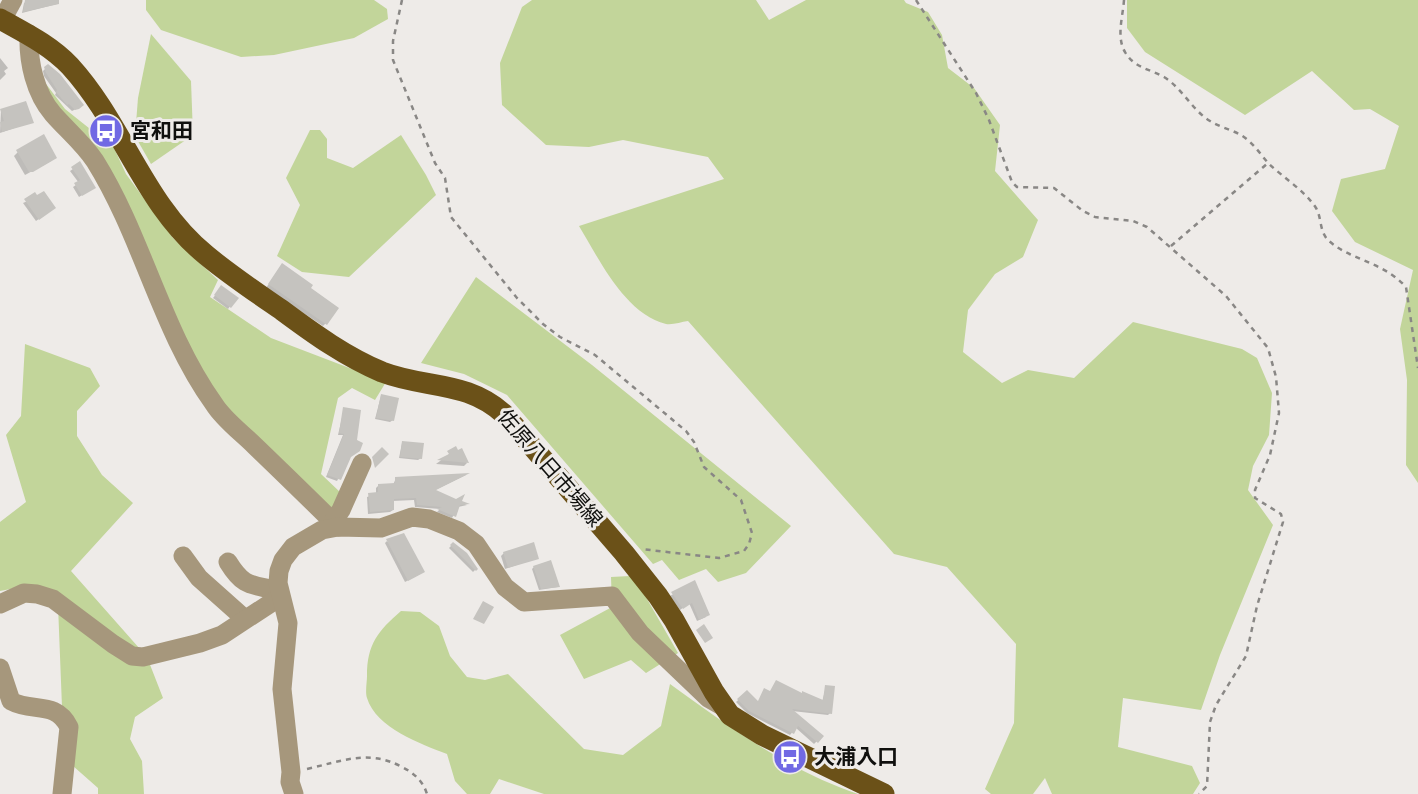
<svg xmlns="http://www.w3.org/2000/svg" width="1418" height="794" font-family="'IBM Plex Serif','Noto Sans JP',serif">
  <rect width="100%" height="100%" fill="#eeebe8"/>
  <g fill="#c2d59a">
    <path d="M146,0H374L387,9L388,19L354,38L274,55L241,57L161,30L146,10Z"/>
    <path d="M532,0H756L769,20L806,0H904L906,3L928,12L942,35L948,68L974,88L1000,125L995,171L1038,220L1023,257L995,274L968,310L963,352L1002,383L1028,370L1074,378L1133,322L1242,349L1257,358L1272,393L1269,435L1253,466L1248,490L1273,525L1220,655L1201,710L1123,698L1118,747L1192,766L1200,783L1193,794H1052L1045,778L1033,794H991L985,789L1014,723L1016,644L947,567L894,554L688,321C681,322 673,325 666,324C625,314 599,259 579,226L724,179L708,157L623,140L589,147L546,145L502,105L500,63L522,7Z"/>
    <path d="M1127,0H1418V483L1406,465L1407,380L1400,329L1413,270L1355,242L1332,211L1341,179L1385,169L1399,126L1370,109L1354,110L1312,71L1245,115L1145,52L1127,28Z"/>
    <path d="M151,34L191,81L193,135L151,164L135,136L138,98Z"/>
    <path d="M40,76L65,109L114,148L126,174L173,238L218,280L210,297L271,338L386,382L375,400L352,388L338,398L321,474L341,493L330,511L222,407L194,357L133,221L53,108Z"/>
    <path d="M310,130H320L327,139V158L353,168L401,135L426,175L436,195L349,277L302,272L277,256L300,205L286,178Z"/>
    <path d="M476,277L592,365L791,526L746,573L718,582L706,569L679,580L662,560L653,564L507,395L464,374L421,363Z"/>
    <path d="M25,344L90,368L100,386L77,411V436L102,475L133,503L71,571L147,657L163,698L135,717L130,739L142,761L144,794H98V788L64,758L58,605L21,587L0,591V522L26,502L6,435L21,416Z"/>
    <path d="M630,576L643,592L678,653L646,673L631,660L584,679L560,635L612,607L611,577Z"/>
    <path d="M401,611L420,612L439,626L450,656L467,677L485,680L508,674L584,749L623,755L661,726L670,684C728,726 789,771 858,794H544L499,779L490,794H467L455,781L447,754C421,744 376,728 367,698C365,692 367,682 367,676C367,644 378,631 401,611Z"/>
  </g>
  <g fill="#0003">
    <path d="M30,0H56L57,4L22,13L24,3Z"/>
    <path d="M0,58L8,68L4,71L6,74L0,80Z"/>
    <path d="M48,66L80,107L72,111L55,95L56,93L44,76L43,71Z"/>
    <path d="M1,110L32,122L0,133Z"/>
    <path d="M18,152L51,161L25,175L14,156Z"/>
    <path d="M73,169L92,189L79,197L73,187L79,183L70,171Z"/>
    <path d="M37,197L51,210L36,221L23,203Z"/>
    <path d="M279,269L308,288L326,323L323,326L266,288Z"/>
    <path d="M222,287L236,298L228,309L213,298Z"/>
    <path d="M381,396L393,420L390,422L375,419Z"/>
    <path d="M344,409L349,458L337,481L326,477L343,435H338Z"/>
    <path d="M402,443L421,458L418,460L399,458Z"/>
    <path d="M456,449L467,463L464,466L436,464Z"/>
    <path d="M466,475L433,491L467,505L458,507L452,518L437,512L440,509L415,507L414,500L392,501L393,510L390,512L368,514L367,497L376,494V488L378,486L393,485L396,478Z"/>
    <path d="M387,541L420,574L405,582L385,543Z"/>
    <path d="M453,544L476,569L473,572L449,548Z"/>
    <path d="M504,553L537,558L505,569L501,556Z"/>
    <path d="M534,567L558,587L539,590L532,569Z"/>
    <path d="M694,582L706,617L697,621L689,603L680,610L670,596Z"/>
    <path d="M826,687L830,713L828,715L792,711L822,736L814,744L796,728L790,735L747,713L736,702L747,692L758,703L822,702Z"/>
  </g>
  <g fill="#c5c3bf">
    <path d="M25,0H59V4L23,12Z"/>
    <path d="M48,64L60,74L84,105L79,109L75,110L69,104L67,105L56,92L57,90L46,73L44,67Z"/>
    <path d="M26,101L34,123L2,132L0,122L4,121L0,109Z"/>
    <path d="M44,134L57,158L33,172H29L16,150Z"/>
    <path d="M80,161L96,188L82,196L74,183L80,180L71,167Z"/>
    <path d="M44,191L56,208L39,220L24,199L35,192L37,195Z"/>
    <path d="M282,263L313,285L311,288L339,308L327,325L268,284Z"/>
    <path d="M221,285L239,298L231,308L214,295Z"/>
    <path d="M381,394L399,398L394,421L376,418Z"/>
    <path d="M343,407L361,410L357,440L363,443L360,451L351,457L341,480L327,475L344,434L339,433Z"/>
    <path d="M402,441L424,443L422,459L400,457Z"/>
    <path d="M456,446L458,450L462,448L469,463L437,460L449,454L447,451Z"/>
    <path d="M382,447L389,454L375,468L372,457Z"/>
    <path d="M470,473L436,490L456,499L465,494L462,501L470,504L460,505L456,517L437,509L442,507L417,505L416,498L394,499V510L370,512L368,493L378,492V484L395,483V477Z"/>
    <path d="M404,533L425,572L408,581L386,539Z"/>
    <path d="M453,542L467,553L478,569L476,571L450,545Z"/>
    <path d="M534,542L539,559L508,568L503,552Z"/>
    <path d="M551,560L560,587L541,589L533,566Z"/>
    <path d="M695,580L710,615L699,620L692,603L683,609L671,592Z"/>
    <path d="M483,601L494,607L484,624L473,619Z"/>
    <path d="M704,624L713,638L705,643L696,630Z"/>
    <path d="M776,680L802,693V691L823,700L825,685L835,686L832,714L792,709L824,736L818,743L798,726L794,734L749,711L737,699L747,690L758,701L764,688L770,691Z"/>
  </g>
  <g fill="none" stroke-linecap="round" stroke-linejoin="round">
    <g stroke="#898785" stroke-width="2.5" stroke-dasharray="5 5" stroke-linecap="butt">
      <path d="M402,0L393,41V60L435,163L445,178L451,217L517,298L543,324L560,337L595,355L686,431L694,442L704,467L741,500L752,533L749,544L744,551L719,558L641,549"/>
      <path d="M916,0L976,93L989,120L1012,182L1017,187L1054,188L1083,211L1095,217L1133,221L1147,227L1226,296L1268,348L1276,377L1279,413L1270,455L1255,490V498L1281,514L1283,522L1257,606L1246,656L1216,705L1210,722L1207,786L1199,794"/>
      <path d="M1124,0C1123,16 1116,37 1125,52C1134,68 1150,69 1164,77C1183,89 1192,110 1210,121C1221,128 1234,130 1244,137C1254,144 1261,155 1269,164C1284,178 1305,191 1316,208C1322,218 1319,232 1329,241C1352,261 1382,261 1406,287L1418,368"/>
      <path d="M1171,246L1268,163"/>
      <path d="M307,769C342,761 369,749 402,767C414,773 423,781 427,794"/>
    </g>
    <g stroke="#a6977c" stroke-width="19">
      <path d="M2,20L13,0"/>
      <path d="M29,34C28,62 35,93 53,114C67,130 83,143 95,161C143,238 161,330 214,404C224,420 241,432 255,446C283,473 311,500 338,527"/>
      <path d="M333,522L341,510L362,463"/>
      <path d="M183,556L199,578L245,619"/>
      <path d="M228,562C244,588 251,584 279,591"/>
      <path d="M0,604L24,593L37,594L53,599L113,644L132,656L143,657L200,643L222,635L280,597"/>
      <path d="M0,668L11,701C33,713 55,700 69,727L62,794"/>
      <path d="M294,794L290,782L291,772L282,689L288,623L278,583L279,571L283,560L293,547L322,530L338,527L381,528L412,517L429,519L459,531L476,544L505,587L524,602L612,596L640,633L708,698L722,706"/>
    </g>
    <path stroke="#6b5118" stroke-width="21" d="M0,19C25,33 50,45 70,66C123,124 144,205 206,255C230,275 257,293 283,311C314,334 346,357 382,372C426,389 467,380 505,415L624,553L658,596L674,620L714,692L730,715L762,735L884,794"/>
  </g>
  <defs>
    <g id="bus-disc" transform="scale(1.75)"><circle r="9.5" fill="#7169e4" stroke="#eeebe8"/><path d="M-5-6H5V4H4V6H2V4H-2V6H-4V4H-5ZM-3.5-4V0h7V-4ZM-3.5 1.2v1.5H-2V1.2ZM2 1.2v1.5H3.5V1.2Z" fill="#fff"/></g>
  </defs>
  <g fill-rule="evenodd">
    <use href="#bus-disc" x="106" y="131"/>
    <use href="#bus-disc" x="790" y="757"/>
  </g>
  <g text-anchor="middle" stroke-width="6" stroke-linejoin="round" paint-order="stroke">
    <g font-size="21" font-weight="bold" fill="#10100e" stroke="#eeebe8" text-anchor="start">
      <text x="130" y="138">宮和田</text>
      <text x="814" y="764">大浦入口</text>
    </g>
    <g font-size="21" fill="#10100e" stroke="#eeebe8">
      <text transform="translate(550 468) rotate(49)" y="7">佐原八日市場線</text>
    </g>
  </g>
</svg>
